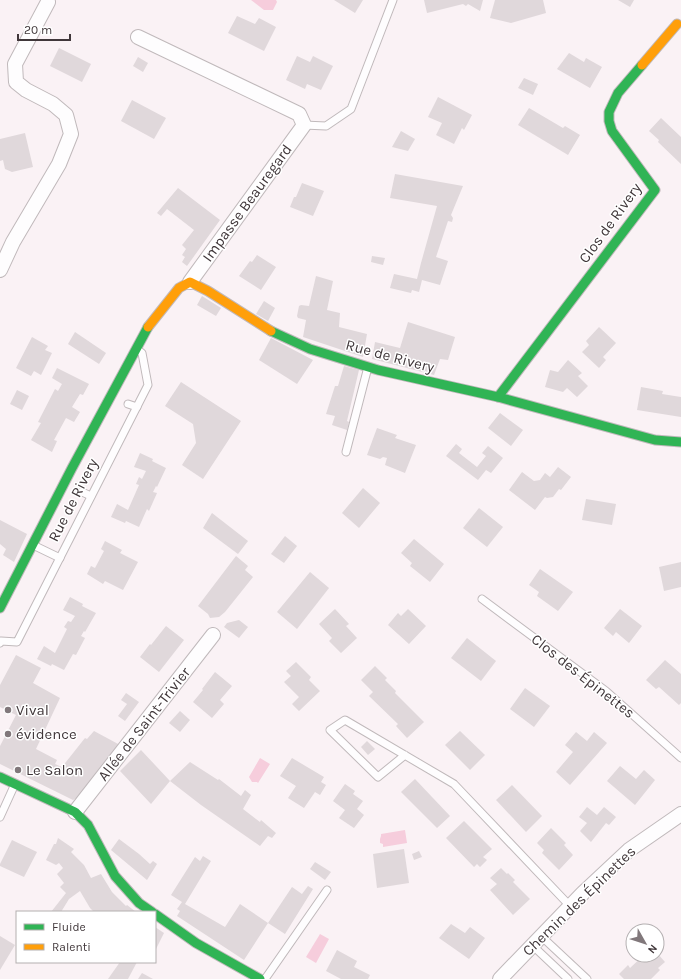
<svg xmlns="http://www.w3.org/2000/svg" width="681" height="979" font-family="Karla,sans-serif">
  <rect width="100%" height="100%" fill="#faf2f5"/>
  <g fill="#f6cddc">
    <path d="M251,0H276L277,2L273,10H264Z"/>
    <path d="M260,758L270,764L258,783L257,782H252L249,777Z"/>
    <path d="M405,830L407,843L383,847V844L380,843V839L381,836V834Z"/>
    <path d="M320,934L329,939L316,963L306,957Z"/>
  </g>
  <g fill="#e0d8db">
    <path d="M334,0H363L355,13Z"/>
    <path d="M424,0H483L480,11L468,4L466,6L463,4L427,13Z"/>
    <path d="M495,0H543L546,13L511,23L490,18Z"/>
    <path d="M618,0H634L630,7Z"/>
    <path d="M237,16L255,24L259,18L276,27L264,51L228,33Z"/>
    <path d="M59,48L91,64L82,82L50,66Z"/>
    <path d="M569,53L584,62L586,58L602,67L590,88L557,69Z"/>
    <path d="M297,56L310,62L313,56L333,66L321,90L307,84L305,89L286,80Z"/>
    <path d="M138,57L148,63L143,72L133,66Z"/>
    <path d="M524,78L538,84L533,95L518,88Z"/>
    <path d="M438,97L472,115L464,130L462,128L454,144L436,135L442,123L428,117Z"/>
    <path d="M132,100L166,118L154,139L121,121Z"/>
    <path d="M529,108L563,128L565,126L580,135L568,155L518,125Z"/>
    <path d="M661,118L681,137V164L658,142L659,140L649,131Z"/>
    <path d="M401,131L415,139L408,151L392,147Z"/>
    <path d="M25,133L33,167L12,172L5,169L3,160L0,161V139Z"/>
    <path d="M395,174L463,186L451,215L453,218L452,222L448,221L436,257L448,261L440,285L422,280L419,292L412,290L411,293L390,288L394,274L417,279L421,263L437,206L390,198Z"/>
    <path d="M302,183L324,191L313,216L290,207L294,197H296Z"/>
    <path d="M178,188L220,220L187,266L182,262L185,257L182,255L186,249L182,245L194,230L167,209L161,216L157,213Z"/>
    <path d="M257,255L276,267L261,290L239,276L250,261L252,262Z"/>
    <path d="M372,256L385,258L383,265L371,262Z"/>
    <path d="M316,276L333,281L327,310L340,313L339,327L367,334L363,357L303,337L306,320L298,318L297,316L299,306L301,305L309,306Z"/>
    <path d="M202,296L221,308L216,316L197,305Z"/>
    <path d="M264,301L275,308L268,321L256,314Z"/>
    <path d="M408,322L455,337L448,360L440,359L434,375L372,359L375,342L400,348Z"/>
    <path d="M599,327L616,343L603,357L606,360L599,368L582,352L589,345L586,341Z"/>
    <path d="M75,332L106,353L99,364L68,344Z"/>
    <path d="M32,337L48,346L45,350L52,353L41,375L34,371L31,376L16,368Z"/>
    <path d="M271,338L313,360L297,384L259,360Z"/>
    <path d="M568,360L582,373L578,376L588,386L577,397L567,388L563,392L545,387L550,370L558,372Z"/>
    <path d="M344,366L359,370L347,421L349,422L347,430L332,425L335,416L326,414L335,386H338Z"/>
    <path d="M57,368L89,384L83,395L80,394L72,407L80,412L74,422L66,418L54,440L57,441L52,452L31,440L41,423L38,422L55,389L58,391L62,384L52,378Z"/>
    <path d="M181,382L241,421L203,479L182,465L196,443L193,424L165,406Z"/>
    <path d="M641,387L663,391L662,394L681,397V417L637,410Z"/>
    <path d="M17,390L29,396L22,410L10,404Z"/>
    <path d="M500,413L523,430L511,446L488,428Z"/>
    <path d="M377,428L397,435L395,438L416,445L405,473L385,465L387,458L383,457L380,459L367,455Z"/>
    <path d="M456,444L462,449L459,453L477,467L486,456L482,453L488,446L503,458L491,473L486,470L478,480L446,456Z"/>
    <path d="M140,453L153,459L152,461L166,468L157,487L156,486L153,492L157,493L149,511L147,509L139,527L126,521L125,523L111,517L117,504L128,510L139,485L136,484L139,477L142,479L146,471L134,467Z"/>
    <path d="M558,467L571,477L561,490L559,489L553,497L547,498L545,497L535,510L509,490L522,472L534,481L540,480L545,473L550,477Z"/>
    <path d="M363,488L380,503L359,528L342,513Z"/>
    <path d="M586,499L616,504L612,525L582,520Z"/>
    <path d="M479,508L503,527L487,547L463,528Z"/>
    <path d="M212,513L248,541L238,554L203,528Z"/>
    <path d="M0,520L27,534L14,562L3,555L6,549L0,544Z"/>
    <path d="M285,536L297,546L284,563L271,554Z"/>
    <path d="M414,539L444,564L430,582L410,566L412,563L401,553Z"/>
    <path d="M105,541L122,550L120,553L138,562L123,590L105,581L103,584L87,574L91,566L95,568L104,551L101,549Z"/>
    <path d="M236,556L248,566L245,570L253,577L225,612L219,617L210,618L208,614L198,606Z"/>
    <path d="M681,562V587L664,591L659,567Z"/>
    <path d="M540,569L573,592L558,611L537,596L539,592L529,585Z"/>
    <path d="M310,572L329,588L297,629L277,612Z"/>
    <path d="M70,597L83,604L82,606L96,613L85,632L84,631L81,636L85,638L76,655L73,654L64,670L52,664L51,666L37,659L44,646L55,653L67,629L64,627L68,621L71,622L75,616L63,610Z"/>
    <path d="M335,609L349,624L346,626L357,638L341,653L329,641L332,638L319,624Z"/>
    <path d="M408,609L426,626L409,644L388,625L398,613L401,616Z"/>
    <path d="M620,609L642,626L629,643L616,632L613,636L604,628Z"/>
    <path d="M239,620L248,627L239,638L224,627L227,623Z"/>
    <path d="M166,626L184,640L159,672L140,657L150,644L151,645Z"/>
    <path d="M467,638L496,661L481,681L451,658Z"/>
    <path d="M16,655L41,668L33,683L60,698L36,749L57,760L55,764L62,767L85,738L87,739L94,731L120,745L81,795L73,800L0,764V746L16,715L0,707V685Z"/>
    <path d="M665,660L681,674V703L679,705L659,687L656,689L646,680Z"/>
    <path d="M296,662L311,677L309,680L320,691L299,711L292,704L299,697L284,682L291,676L286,671Z"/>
    <path d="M375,666L387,678L385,680L396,691L395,693L424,722L407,738L396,726L398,724L369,696L373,692L361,680Z"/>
    <path d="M215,672L232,686L220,700L224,704L212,718L193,702L203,690L202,689Z"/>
    <path d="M525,688L550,706L534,727L510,709Z"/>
    <path d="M126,693L139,702L125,721L118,716L127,704L121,700Z"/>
    <path d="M180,711L190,720L180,732L169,723Z"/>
    <path d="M460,731L485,755L470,770L445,745Z"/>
    <path d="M576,732L587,741L594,732L607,743L570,785L556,772L573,752L565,745Z"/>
    <path d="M367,741L375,749L368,755L361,747Z"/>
    <path d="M141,750L170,781L190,762L218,780L219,779L241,796L245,790L251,795L243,809L260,822L261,820L276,833L272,838L268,836L260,846L201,805L170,781L151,804L120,771Z"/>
    <path d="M292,758L324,777L321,782L326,785L320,795L315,792L304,808L288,798L296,786L280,776Z"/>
    <path d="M620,766L636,779L644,770L655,780L635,805L607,781Z"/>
    <path d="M415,779L450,816L437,828L401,792Z"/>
    <path d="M345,784L355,791L353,794L363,801L357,809L364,815L354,828L339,818L345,810L333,801Z"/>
    <path d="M512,785L542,816L526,832L496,800Z"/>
    <path d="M587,807L597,815L604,807L616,817L609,825L606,823L591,842L580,831L587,823L579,817Z"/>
    <path d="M464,821L492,849L483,857L487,860L480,867L477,864L474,867L446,838Z"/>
    <path d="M551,828L566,843L564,845L573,855L559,870L542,853L544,850L537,843Z"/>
    <path d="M58,838L74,849L71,852L84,865L91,878L101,874L112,892L126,906L127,905L136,912H94L90,908L80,891L69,899L61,912H51L66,893L60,887L64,883L57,874L63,868L59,863L56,865L46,860L54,844H56Z"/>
    <path d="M119,839L139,854L150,864L153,861L157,864L147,880L111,850Z"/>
    <path d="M12,840L37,852L24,877L0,866V864Z"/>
    <path d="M404,849L409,883L377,888L373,854Z"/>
    <path d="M419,851L422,857L414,860L412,854Z"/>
    <path d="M203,856L211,861L185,904L225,927L240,904L268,923L244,960L177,916L180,911L177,909L182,902L171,895L195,857L200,861Z"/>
    <path d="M315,862L331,872L325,880L310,869Z"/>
    <path d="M501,868L507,874L508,873L515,880L513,882L530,899L513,915L490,890L497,884L490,878Z"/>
    <path d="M308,886L313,889L285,934L268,923L292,887L302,894Z"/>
    <path d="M451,924L465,933L470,927L485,938L469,959L439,938Z"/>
    <path d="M155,927L164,933L155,951Z"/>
    <path d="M0,936L15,945L0,970Z"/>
    <path d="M337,950L357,961L354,967L370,975L368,979H341L326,971Z"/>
    <path d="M657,953L665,962L658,968L660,970L651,979H624L619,974L628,965L630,968L644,955H657Z"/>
    <path d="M120,962H137L128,979H108Z"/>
    <path d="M142,973L153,979H138Z"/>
  </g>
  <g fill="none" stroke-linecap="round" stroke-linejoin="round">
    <g stroke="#c0b9bb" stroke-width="9">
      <g id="lane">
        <path d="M304,125L326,126L351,109L393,0"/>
        <path d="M128,404L137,407"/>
        <path d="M346,452L368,367"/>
        <path d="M82,492L91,496"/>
        <path d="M33,545L60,558"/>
        <path d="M482,599L606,691L681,758"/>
        <path d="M0,643L1,641L17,642L148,385L142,353L138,350"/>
        <path d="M405,755L378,777L330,730L345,720L454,784L570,906"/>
        <path d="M0,817L15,784"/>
        <path d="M541,936L587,979"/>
        <path d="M532,945L568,979"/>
        <path d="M265,979L327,890"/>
      </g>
    </g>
    <g stroke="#c0b9bb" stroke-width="16">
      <g id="street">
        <path d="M138,37L299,114L304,125L190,282"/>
        <path d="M0,270L13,242L59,164L71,134L66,115L53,104L26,90L16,82L15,64L48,2"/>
        <path d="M75,812L213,635"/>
        <path d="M500,979L583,893L629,850L681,814"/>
      </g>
    </g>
    <g stroke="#c0b9bb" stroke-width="11">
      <g id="fast">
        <path d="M271,331L310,349L378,370L498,397L655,440L681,442"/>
        <path d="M498,397L655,190L612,131L609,121V112L618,93L642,65"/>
        <path d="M0,608L72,468L148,327"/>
        <path d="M0,777L75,812L88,825L115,876L139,903L152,912"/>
        <path d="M155,914L196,943L260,979"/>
      </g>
    </g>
    <g stroke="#c0b9bb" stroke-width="11">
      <g id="slow">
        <path d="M642,65L677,24"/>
        <path d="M148,327L179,288L190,282L208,291L271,331"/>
      </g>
    </g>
    <use href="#lane" stroke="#fefdfe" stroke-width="7"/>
    <use href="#street" stroke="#fefdfe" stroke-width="14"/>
    <use href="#fast" stroke="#30b455" stroke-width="9"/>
    <use href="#slow" stroke="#ff9f0a" stroke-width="9"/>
  </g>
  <g fill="#81787b" stroke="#fff" stroke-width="1.5">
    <circle cx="8" cy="710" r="4"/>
    <circle cx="8" cy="734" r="4"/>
    <circle cx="18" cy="770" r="4"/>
  </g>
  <g text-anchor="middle" stroke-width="3" stroke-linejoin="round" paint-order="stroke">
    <g font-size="15" fill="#40373a" stroke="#fff">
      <text transform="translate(247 203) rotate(-54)" y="5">Impasse Beauregard</text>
      <text transform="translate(610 223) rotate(-54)" y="5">Clos de Rivery</text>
      <text transform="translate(390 356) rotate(15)" y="5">Rue de Rivery</text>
      <text transform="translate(73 500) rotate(-63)" y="5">Rue de Rivery</text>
      <text transform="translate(583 676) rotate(38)" y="5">Clos des Épinettes</text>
      <text transform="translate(144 724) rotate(-52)" y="5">Allée de Saint-Trivier</text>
      <text transform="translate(579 901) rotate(-44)" y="5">Chemin des Épinettes</text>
    </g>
    <g font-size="15" fill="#40373a" stroke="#fff" text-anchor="start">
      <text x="16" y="715">Vival</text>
      <text x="16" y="739">évidence</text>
      <text x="26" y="775">Le Salon</text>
    </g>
  </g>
  <rect x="16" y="911" width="140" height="52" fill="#ffffff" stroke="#b3afb0"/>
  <rect x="24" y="924" width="20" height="6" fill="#30b455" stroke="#b3afb0"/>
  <text x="52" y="931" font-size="12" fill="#40373a">Fluide</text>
  <rect x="24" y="944" width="20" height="6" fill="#ff9f0a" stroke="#b3afb0"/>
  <text x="52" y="951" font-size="12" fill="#40373a">Ralenti</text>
  <g transform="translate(645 943) rotate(129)"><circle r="19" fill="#ffffff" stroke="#b3afb0"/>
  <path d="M0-3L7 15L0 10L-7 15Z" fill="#81787b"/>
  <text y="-6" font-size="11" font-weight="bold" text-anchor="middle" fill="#40373a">N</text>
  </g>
  <path d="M18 34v6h52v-6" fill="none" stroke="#40373a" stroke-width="2"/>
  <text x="24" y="34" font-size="12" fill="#40373a" stroke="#ffffff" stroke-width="3" paint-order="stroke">20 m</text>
</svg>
